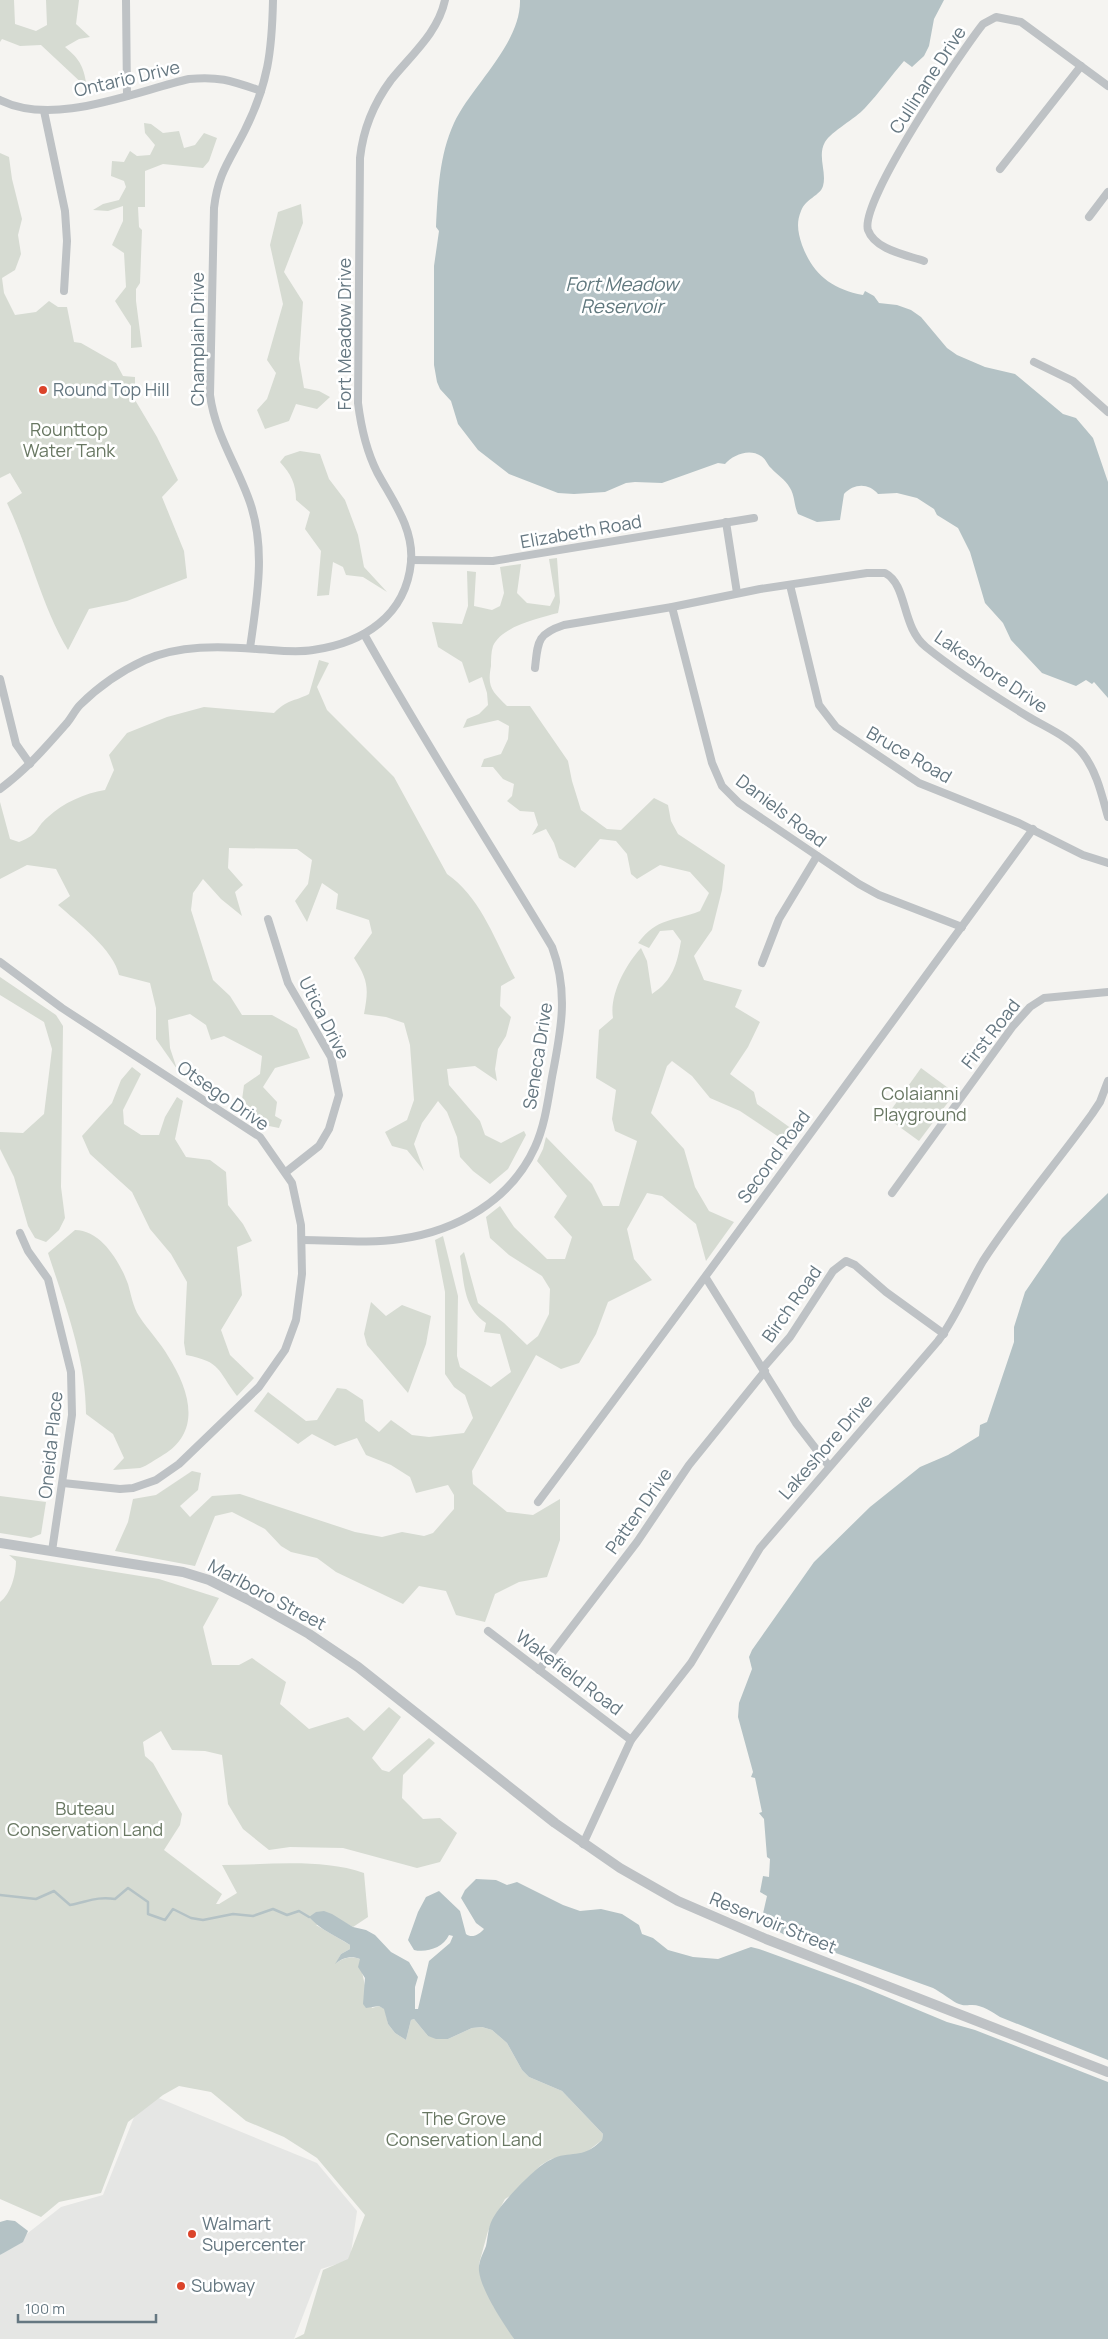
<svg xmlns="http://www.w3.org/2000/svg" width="1108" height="2339" font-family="Manrope,sans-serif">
  <rect width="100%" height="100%" fill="#f5f4f1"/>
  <path fill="#e5e6e4" d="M144,2092L317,2163L357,2211L350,2260L321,2269L294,2339H0V2255L61,2207L103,2195Z"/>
  <g fill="#d6dbd2">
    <path d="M0,0H14L15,24L36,31L47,25L46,0H79L76,24L90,37L79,39L65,47C81,60 84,68 87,88L41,45L20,46L2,39L0,42Z"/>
    <path d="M144,123L151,124L163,133L179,131L184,148L195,145L204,133L217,138L209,161L203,168L163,164L145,171V207H138L139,227L142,230L140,283L136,289V301L142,347L131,348V326L115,301L126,287L124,253L112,245L123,221V206L108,211L93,210L103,204L119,200L126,187L124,181L111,176L112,161L124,162L130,151L137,156L150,155L155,145L145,133Z"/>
    <path d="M0,153L9,157L12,179L22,219L18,235L21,254L15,270L2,278L4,293L15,315L36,312L49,301L58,307H67L74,342L81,343L116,363L123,376L135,377V400L157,437L178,480L162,497L184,551L187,578L127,601L89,609L68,650C41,605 30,551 7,503L22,493L10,473L0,478Z"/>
    <path d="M301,204L303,223L284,272L303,302L299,359L304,388L319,391L330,397L317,409L296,404L289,421L265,429L257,410L267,399L276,373L267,360L283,304L270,245L278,212Z"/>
    <path d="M300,451L320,454L329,479L345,500L358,535L364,567L387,592L363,577L346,575L343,567L333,562L329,595L317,596L321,551L305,529L310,512L296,500C296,484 291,474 280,462L285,456Z"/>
    <path d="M557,558L560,602L558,613C539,618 502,626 493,646C491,652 491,660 491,666C487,687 492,691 507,706H530L568,761L572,781L581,810L607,829L621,830L654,798L668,805L671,821L678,834L725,865L722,890L712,930L694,956L704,980L742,990L735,1007L760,1022L748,1047L730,1074L754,1092L757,1104L799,1134L791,1145L740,1111L710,1098L692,1076L672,1061L667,1066L651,1113L684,1149L695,1187L709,1211L734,1222L706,1261L696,1224L662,1196L647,1193L627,1229L634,1259L652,1280L608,1302L596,1334L579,1363L561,1369L536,1355L472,1471L473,1484L507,1512L533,1515L560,1499V1540L547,1577L519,1582L495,1594L485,1622L456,1615L446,1591L419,1586L403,1604L336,1572L317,1558L291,1552L281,1546L265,1529L232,1512L215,1516L195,1566L115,1551L128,1522L133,1499L156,1495L192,1471L201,1473L198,1490L180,1506L190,1517L212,1496L240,1494L355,1532L382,1537L402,1532L424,1536L433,1533L454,1509V1495L448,1485L416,1493L410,1477L391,1465L366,1455L357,1438L335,1446L312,1434L298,1444L254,1411L268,1392L306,1421L317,1420L337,1388L346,1389L363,1400L365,1421L379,1432L391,1420L412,1435L429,1437L464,1433L473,1418L465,1395L454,1387L445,1374V1292L435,1240L443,1236L458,1296L457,1356L460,1367L491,1387L511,1372L500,1334L484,1332L486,1323C463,1308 464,1281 460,1256L464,1252L478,1303L504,1323L527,1345L538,1336L549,1314L550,1289L542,1276L509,1255L490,1238L486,1217L500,1206L514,1227L547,1259H565L572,1237L554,1217L567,1196L537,1161L543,1149L546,1137L592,1184L603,1206H619L637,1141L615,1131L612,1119L616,1090L596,1078L599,1030L613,1018C609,995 626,964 641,948L647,961L652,994C673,980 677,964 681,941L673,930L660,931L649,948L638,943C658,917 672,922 700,911L709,893L690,872L660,865L637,879L631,874L627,854L616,841L600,839L575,868L559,858L554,843L546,829L532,835L538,825L534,812L520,811L507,801L512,796L514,784L503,779L493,767H481L484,759L501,754L508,739L509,726L498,720L463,728L467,719L479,714L488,705L487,693L482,677L469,683L462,662L438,647L432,622L462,624L468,606L467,571L476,572L474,606L492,610L500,606L504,593L500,567L521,564L517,593L527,603L550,606L555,596L549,559Z"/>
    <path d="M319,660L329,663L317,687L327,710L394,777L447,874C481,897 496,943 515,978L501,986L500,1006L511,1017L506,1036L498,1049L495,1069L497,1081L475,1066L447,1069L449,1085L480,1121L485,1135L501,1143L524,1131L526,1135L508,1169L490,1184L473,1171L460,1157L457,1137L447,1112L438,1101L422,1123L414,1144L424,1171L407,1150L392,1146L385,1132L407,1120L414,1100L410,1045L404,1023L386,1017L364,1014C369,988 368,980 354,958L372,933L369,920L336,909L338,894L322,883L307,922L295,901L308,884L312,860L297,849L229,848L228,868L243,885L235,892L242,916L221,899L203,879L193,893L191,910L213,980L230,996L242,1015H272L297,1029L310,1058L275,1068L263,1087L277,1102L275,1116L282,1120L279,1128L269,1126L242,1100L244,1085L260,1074L262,1056L224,1036L211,1040L206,1025L190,1014L168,1020L170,1048L177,1069L156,1039V1008L150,983L119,975C114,950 77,922 58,905L70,896L56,869L27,865L0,879V802L10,839L19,842C41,833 33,830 48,817C63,803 85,793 105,790L114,770L109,755L127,733L167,717L204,707L274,713C288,699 293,702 309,694Z"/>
    <path d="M0,977L56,1015L63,1026L61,1187L65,1218L59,1230L46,1242L35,1238L28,1226L14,1177L0,1149V1132L23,1133L44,1114L52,1049L44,1022L0,995Z"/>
    <path d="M132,1067L141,1074L123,1110L124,1124L141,1135H159L165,1117L177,1097L183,1101L175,1139L186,1157L210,1160L226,1172L228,1205L243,1224L252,1241L237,1247L242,1295L221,1330L230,1355L254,1378L237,1396C217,1370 222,1362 186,1355L184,1343L187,1282L171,1254L150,1229L132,1192L90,1154L82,1136L112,1103L121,1080Z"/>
    <path d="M921,1068L955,1093L919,1141L886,1117Z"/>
    <path d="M75,1230C101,1230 120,1262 128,1284C131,1294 133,1307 139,1316C148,1330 160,1342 168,1356C189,1389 203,1431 163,1455C156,1459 147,1466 140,1468C131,1469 122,1469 113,1470L124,1458L113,1434L86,1414C86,1359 65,1305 48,1253Z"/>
    <path d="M371,1302L386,1316L402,1305L431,1316L426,1344L408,1393L367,1345L364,1334Z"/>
    <path d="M0,1496L46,1502L41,1534L31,1538L0,1533Z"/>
    <path d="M9,1555L159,1579L219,1598L203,1627L212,1665H239L252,1658L286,1682L280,1704L309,1729L348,1717L364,1731L389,1707L401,1717L372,1758L382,1770L389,1772L429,1738L435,1743L403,1775L402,1798L423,1819L440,1818L457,1833L440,1862L417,1868L343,1848L290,1847L269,1850L243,1829L228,1804L222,1755L205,1751L172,1750L161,1731L143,1742L145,1756L153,1763L182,1814L180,1825L164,1850L222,1894L216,1904H219L237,1893L222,1865C269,1865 320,1858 364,1873L368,1917L353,1927L342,1921L316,1925L350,1945V1949L341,1954L336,1963C343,1958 351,1956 360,1959C362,1975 366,1992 372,2008L379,2006L385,2009L388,2024L395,2033L406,2040L411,2020L414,2019L428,2036L448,2039L472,2028L482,2027L492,2030L507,2043L522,2070L529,2077L562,2091L603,2134L602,2140L584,2154L551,2159L541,2165L513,2194L505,2199L488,2231L479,2264L494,2307L514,2339H294L304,2334L323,2270L348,2259L365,2215L317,2158L284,2137L246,2121L211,2092L179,2086L163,2095L128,2122L101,2193L59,2202L41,2217L0,2199V1602C11,1594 16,1574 16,1561Z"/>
  </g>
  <g fill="#b4c2c5">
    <path d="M520,0H944L934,19L929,46L924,56L912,67L904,61C891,76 879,93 865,108C855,119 832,131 825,142C817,156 827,172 823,186C820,196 806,198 801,211C796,223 798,233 802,245C813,274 831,289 863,295L865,291L874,296L879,303L897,305L911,310L921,317L947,348L957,355L985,367L1015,374L1063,414L1076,418L1093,438L1108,482V698L1094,682L1092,684L1086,680L1076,686L1042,673L1011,640L1003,623L985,603L970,552L958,528L937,515L934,509L917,498L897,493L878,494C869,483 854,483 844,494L840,520L817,522L798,514C794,506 795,496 790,488C785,479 777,475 771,468C767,464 766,459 761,456C749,448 733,455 725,464L718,463L662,483L635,482L626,483L605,492L574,494L558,493L509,474L478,450L458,424L451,401L440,389L437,382L434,365V266L439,231L436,227C438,191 439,156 454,123C472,85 521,44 520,0Z"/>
    <path d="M1108,1193V2060L1000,2017C993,2012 980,2004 971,2005C966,2005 964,2006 959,2004C953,2002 941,1992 933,1988L783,1934L761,1922L767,1896L760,1892L763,1876L769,1877L770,1859L767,1857L764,1819L759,1813L762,1812L755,1778L751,1777L753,1772L738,1717L739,1703L752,1669L749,1657L752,1650L814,1562L870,1507L920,1467L948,1455L979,1436L980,1425L987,1422L1014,1342V1327L1025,1292L1062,1238Z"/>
    <path d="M476,1879L496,1880L507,1885L517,1882L563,1905L580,1911L601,1909L622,1914L639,1925L642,1934L653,1938L668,1950L693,1957L718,1959L751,1947L759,1949L858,1985L947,2022L975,2030L1108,2082V2339H514C503,2323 481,2290 479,2271C478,2262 483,2254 486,2246C488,2237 488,2228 492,2220C499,2205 535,2167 550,2160C571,2149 581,2161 602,2140L603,2134L562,2091L529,2077L522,2070L507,2043L492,2030L482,2027L472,2028L448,2039H436L428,2036L414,2019L411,2020L406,2040L395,2033L388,2024L384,2009L379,2006L366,2008L363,2004L365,1978L358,1967L360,1959C351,1955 342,1958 335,1964L341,1954L350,1949V1945C335,1935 322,1931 309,1917L316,1912L324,1911L332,1914L353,1927L366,1930L375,1935L391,1952L409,1962L418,1977L415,1987V2009H418L429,1961L450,1943L453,1936L449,1935C443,1948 426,1953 414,1950L408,1940L418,1912L426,1897L439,1891L460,1911L466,1934C472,1939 480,1934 484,1929L476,1923L461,1898L465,1890Z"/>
    <path d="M7,2220L15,2221L28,2231L23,2242L0,2255V2222Z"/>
  </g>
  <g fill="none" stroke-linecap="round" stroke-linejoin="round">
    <path stroke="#b4c2c5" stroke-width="2.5" d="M0,1895L36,1899L54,1891L70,1905C87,1902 97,1896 115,1899L128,1888L148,1902V1914L165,1920L173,1909L191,1918L203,1920L233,1914L253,1916L273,1909L287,1915L299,1911L309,1917"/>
    <g stroke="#bec2c5" stroke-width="8">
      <path d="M126,0L127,96"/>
      <path d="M0,100C54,127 133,92 189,79C220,76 232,81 261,91"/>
      <path d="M44,111L65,211L67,241L64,291"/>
      <path d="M1000,169L1081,66"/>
      <path d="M1089,217L1108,192"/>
      <path d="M924,261C907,255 875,250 868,230C859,202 961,52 983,24L996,17L1021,22L1108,86"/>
      <path d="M1034,362L1073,381L1108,412"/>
      <path d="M726,522L737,593"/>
      <path d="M411,560L493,561L754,518"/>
      <path d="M790,585L819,705L836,727L919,783L1019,823L1083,855L1108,863"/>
      <path d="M672,607L712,763L722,786L739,803L859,884L879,895L962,927"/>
      <path d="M250,648C257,598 267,546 248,497C235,462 215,433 210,395L214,208C218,173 230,160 245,130C268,84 272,51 273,0"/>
      <path d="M535,668C538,641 537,634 564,625L672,607L760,589L867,573H885C908,585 901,627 926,647C957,672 993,695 1027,716C1045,727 1070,737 1083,754C1097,772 1102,796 1108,817"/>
      <path d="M0,679L16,744L30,764"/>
      <path d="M0,789C26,770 46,747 67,723C72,717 75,710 80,705C99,686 121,671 145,660C179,645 220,646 257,649C275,650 295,653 313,650C363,643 406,616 411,562C414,528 392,500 377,472C366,450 361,427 358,403L360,158C363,130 374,103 391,80C411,55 438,33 445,0"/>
      <path d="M268,919L288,983L331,1057L339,1095L329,1129L319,1146L286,1172"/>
      <path d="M0,962L62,1008L260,1137L292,1183L301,1225L302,1274L296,1320L285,1350L259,1387L179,1464L156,1480L133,1488L120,1489L63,1483"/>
      <path d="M762,963L779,919L817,856"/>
      <path d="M892,1193L1013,1026L1030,1007L1044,998L1108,992"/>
      <path d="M20,1233L28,1251L48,1279L71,1372L72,1415L52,1551"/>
      <path d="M302,1240C334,1240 369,1244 400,1239C457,1231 511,1200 535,1147C545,1125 548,1100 552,1077C561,1031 569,992 552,947C489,842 423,740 364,634"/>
      <path d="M706,1278L796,1423L829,1466"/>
      <path d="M763,1368L790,1337L833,1271L846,1261L855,1265L886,1292L944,1334"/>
      <path d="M538,1502C705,1279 869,1054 1033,829"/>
      <path d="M488,1631L631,1740"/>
      <path d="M539,1670L637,1542L689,1465L765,1371"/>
      <path d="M583,1844L631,1740L691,1663L760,1548L938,1341C957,1316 967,1288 983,1261C1016,1210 1056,1164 1092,1114L1100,1102L1108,1081"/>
    </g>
    <path stroke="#bec2c5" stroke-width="10" d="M0,1543L183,1572L209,1580L249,1600L309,1634L358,1667L555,1823L620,1868L678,1901L766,1939L1108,2072"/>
  </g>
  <g fill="#db442b" stroke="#fff" stroke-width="2">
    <circle cx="43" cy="390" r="5"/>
    <circle cx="192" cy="2234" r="5"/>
    <circle cx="181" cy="2286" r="5"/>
  </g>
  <g text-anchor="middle" stroke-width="5" stroke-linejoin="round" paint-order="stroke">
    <g font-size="18" fill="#657781" stroke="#fff">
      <text transform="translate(127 79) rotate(-13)" y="6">Ontario Drive</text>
      <text transform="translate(928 80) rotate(-57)" y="6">Cullinane Drive</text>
      <text transform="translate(345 334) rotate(-90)" y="6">Fort Meadow Drive</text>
      <text transform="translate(198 339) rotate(-90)" y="6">Champlain Drive</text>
      <text transform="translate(581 532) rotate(-10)" y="6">Elizabeth Road</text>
      <text transform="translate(991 672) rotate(34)" y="6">Lakeshore Drive</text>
      <text transform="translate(909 755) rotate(30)" y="6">Bruce Road</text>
      <text transform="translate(781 811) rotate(37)" y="6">Daniels Road</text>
      <text transform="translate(324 1018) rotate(63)" y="6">Utica Drive</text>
      <text transform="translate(991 1034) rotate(-52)" y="6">First Road</text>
      <text transform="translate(538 1056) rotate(-81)" y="6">Seneca Drive</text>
      <text transform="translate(223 1096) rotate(35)" y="6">Otsego Drive</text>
      <text transform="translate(774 1157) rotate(-54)" y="6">Second Road</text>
      <text transform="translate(792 1304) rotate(-55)" y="6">Birch Road</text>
      <text transform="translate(51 1445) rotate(-84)" y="6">Oneida Place</text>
      <text transform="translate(826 1447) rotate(-49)" y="6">Lakeshore Drive</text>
      <text transform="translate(639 1511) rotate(-55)" y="6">Patten Drive</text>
      <text transform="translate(267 1595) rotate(28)" y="6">Marlboro Street</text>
      <text transform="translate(569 1673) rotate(37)" y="6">Wakefield Road</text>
      <text transform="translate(773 1923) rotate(22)" y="6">Reservoir Street</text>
    </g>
    <g font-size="18" fill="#657781" stroke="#fff" text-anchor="start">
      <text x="53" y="396">Round Top Hill</text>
      <text x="202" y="2230">Walmart<tspan x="202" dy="21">Supercenter</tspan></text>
      <text x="191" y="2292">Subway</text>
    </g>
    <g font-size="18" fill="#697863" stroke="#fff">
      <text x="69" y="436">Rounttop<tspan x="69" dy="21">Water Tank</tspan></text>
      <text x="920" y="1100">Colaianni<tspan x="920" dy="21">Playground</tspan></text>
      <text x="85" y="1815">Buteau<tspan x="85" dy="21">Conservation Land</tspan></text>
      <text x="464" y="2125">The Grove<tspan x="464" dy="21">Conservation Land</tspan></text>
    </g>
    <g font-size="19" font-style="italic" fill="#60787e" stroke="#fff">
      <text x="622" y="291">Fort Meadow<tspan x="622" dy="22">Reservoir</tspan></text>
    </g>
  </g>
  <path d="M18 2314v8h138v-8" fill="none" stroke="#657781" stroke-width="2.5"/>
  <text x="25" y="2314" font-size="15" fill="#657781" stroke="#ffffff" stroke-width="4" paint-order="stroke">100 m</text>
</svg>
